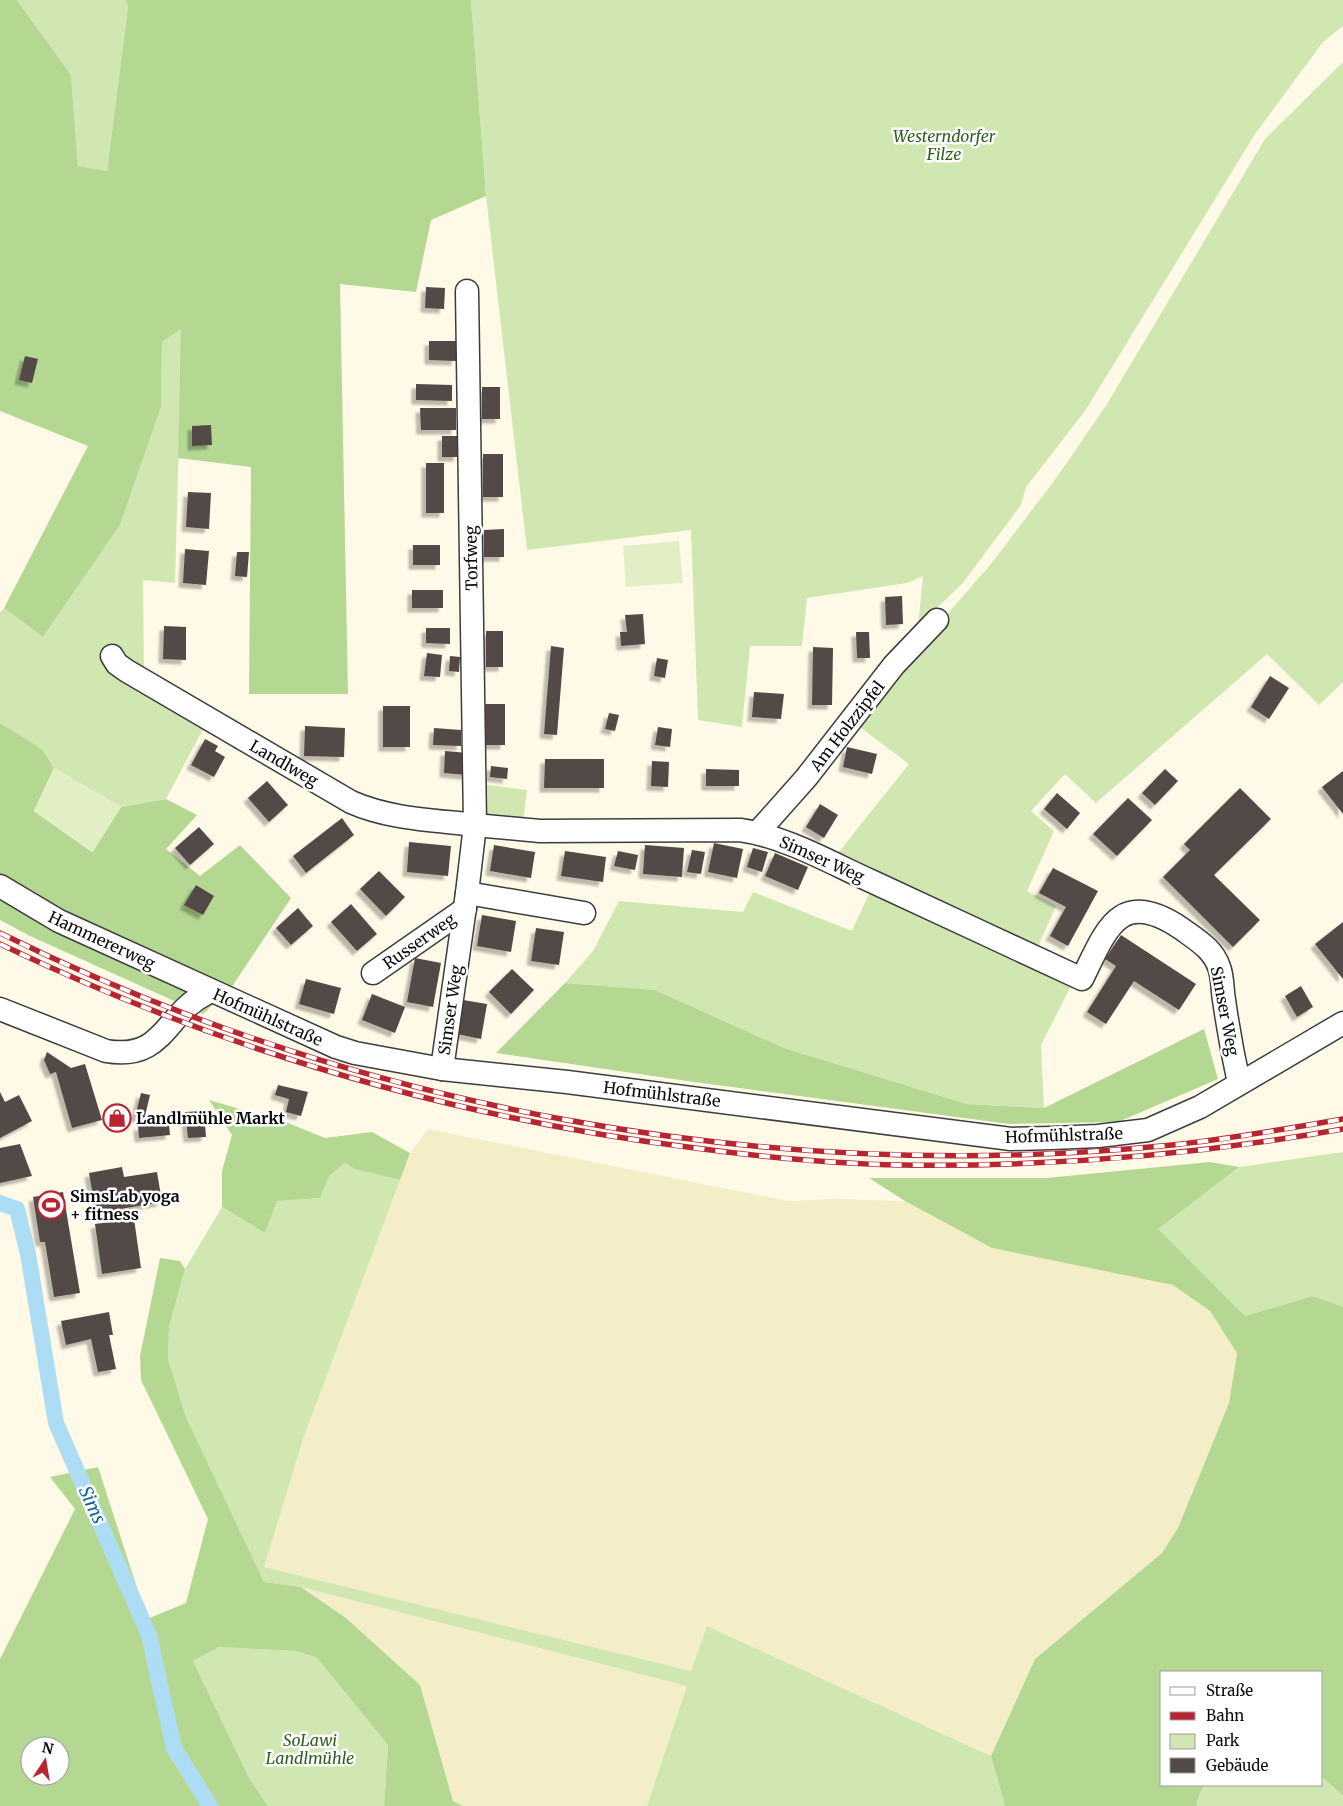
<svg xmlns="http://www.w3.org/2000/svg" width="1343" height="1806" font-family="Merriweather,serif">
  <defs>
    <filter id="shadow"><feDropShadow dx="-4.5" dy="4.5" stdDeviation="1" flood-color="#0004"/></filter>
  </defs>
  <rect width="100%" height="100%" fill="#fff9e7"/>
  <g fill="#f3eec8">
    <path d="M428,1129L788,1201L834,1199L905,1201L992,1248L1173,1285L1210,1311L1237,1353L1229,1403L1178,1528L1162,1553L1035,1659L991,1756L707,1626L691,1672L263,1567L303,1439L410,1153Z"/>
    <path d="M301,1587L687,1686L647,1806H463L453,1801L420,1685L346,1618Z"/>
  </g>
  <g fill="#d0e7b2">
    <path d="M17,0H126L128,7L107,171L78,166L71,75Z"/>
    <path d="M471,0H1343V26L1323,42L1255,134L1085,411L1026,487L1021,505L962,584L918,626L923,576L907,583L807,598L802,646H750L742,727L698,720L691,530L527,550L486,196Z"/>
    <path d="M1343,62V682L1319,705L1267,654L1096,803L1065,774L1031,811L1054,831L1027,891L1056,906L1036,951L834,858L909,764L853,722L991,564L1057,477L1107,404L1265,139Z"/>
    <path d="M182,328L175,583L143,580L144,676L211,714L166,799L121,807L54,768L42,749L0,723V612L4,608L43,637L120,525L161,407L162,342Z"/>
    <path d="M481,784L527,790L523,823L482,817Z"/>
    <path d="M872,887L1073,982L1041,1045L1044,1108L967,1104L784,1048L655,990L565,983L593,951L619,901L743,912L753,892L852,931Z"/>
    <path d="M1343,1152V1307L1313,1296L1245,1316L1157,1229L1239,1167Z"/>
    <path d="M345,1163L356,1169L400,1180L303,1439L264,1567L691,1671L707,1626L991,1756L1005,1806H647L687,1686L301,1587L264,1582L186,1417L168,1359L169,1327L185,1269L222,1207L265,1233L277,1201L319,1198L329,1176Z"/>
    <path d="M219,1647L296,1651L317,1658L388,1745L384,1806H268L249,1778L193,1661Z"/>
    <path d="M1322,1777L1343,1796V1806H1196L1200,1793L1205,1785H1322Z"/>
  </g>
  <g fill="#b4d892" fill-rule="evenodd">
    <path d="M0,0H17L71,75L78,166L107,171L128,7L126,0H471L486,196L431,220L416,292L340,284L348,694H249L251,467L178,458L181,329L162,342L161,407L120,525L43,637L4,608L88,446L0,411Z"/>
    <path d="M0,723L42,749L54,768L34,811L92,852L121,807L166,799L197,815L166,849L200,876L240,845L291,898L233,985L203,1014L30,936L0,920Z"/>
    <path d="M565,983L655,990L784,1048L967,1104L1044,1108L1204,1029L1218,1079L1118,1122L1009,1124L694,1082L496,1053Z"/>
    <path d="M209,1100L288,1123L325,1138L372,1132L410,1153L400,1180L355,1169L345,1163L329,1176L320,1198L277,1201L265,1233L222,1207V1171L232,1135Z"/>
    <path d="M1210,1162L1239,1167L1158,1229L1245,1316L1313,1296L1343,1307V1796L1322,1777V1672H1162V1785H1205L1200,1793L1196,1806H1005L991,1756L1035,1659L1162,1553L1178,1528L1229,1403L1237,1353L1210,1311L1173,1285L992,1248L905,1201L869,1178H1047Z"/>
    <path d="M160,1258L180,1261L185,1269L169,1327L168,1359L186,1417L264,1582L301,1587L346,1618L420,1685L453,1801L463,1806H384L388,1745L317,1658L296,1651L219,1647L193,1661L249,1778L268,1806H0V1659L75,1509L50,1477L98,1467L147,1619L186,1603L208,1519L141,1380L140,1356ZM30,1746H60V1776H30Z"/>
  </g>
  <g fill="#e2efc4">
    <path d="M679,541L683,583L626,587L623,546Z"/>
    <path d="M54,768L121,807L93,852L34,811Z"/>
  </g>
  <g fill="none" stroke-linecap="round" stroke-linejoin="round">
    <path stroke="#adddf5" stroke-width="16" d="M0,1203L17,1209L28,1254L56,1423L149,1635L174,1748L210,1806"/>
  </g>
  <g fill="#524a46" filter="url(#shadow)">
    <path d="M426,287L445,288L444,309L425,308Z"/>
    <path d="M429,341H457L456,361L429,360Z"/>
    <path d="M25,356L38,359L32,383L19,380Z"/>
    <path d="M416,384L452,385V401L416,400Z"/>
    <rect x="482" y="387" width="18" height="32"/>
    <path d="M420,408H456V430H421Z"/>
    <path d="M211,425L212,445L192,446V426Z"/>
    <rect x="442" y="436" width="16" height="21"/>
    <rect x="483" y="454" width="20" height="43"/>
    <rect x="426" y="463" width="18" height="50"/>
    <path d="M188,492L211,493L209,529L186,527Z"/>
    <path d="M504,529V557H484V530Z"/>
    <rect x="413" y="545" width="27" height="20"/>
    <path d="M185,549L209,551L206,585L183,583Z"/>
    <path d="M237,552H249L247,577L235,576Z"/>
    <rect x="412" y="590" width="31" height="18"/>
    <path d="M902,596L903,624L886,625L885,597Z"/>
    <path d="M643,614L645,644L621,646L620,632H627L625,615Z"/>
    <path d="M164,626L186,627V660L163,659Z"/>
    <path d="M426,628H450V644L426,643Z"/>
    <rect x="486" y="631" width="17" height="36"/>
    <path d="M856,632H869L870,658H857Z"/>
    <path d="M551,646L564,648L557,735L544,734Z"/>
    <path d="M813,647L833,648L832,705H812Z"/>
    <path d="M427,653L442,655L440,677L424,676Z"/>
    <path d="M450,656L460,657L459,672L449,671Z"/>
    <path d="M657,658L668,660L665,678L654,676Z"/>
    <path d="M1270,676L1289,688L1269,719L1251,707Z"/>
    <path d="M754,692L784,694L781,719L752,717Z"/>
    <rect x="484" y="704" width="21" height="41"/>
    <rect x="383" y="706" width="27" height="41"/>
    <path d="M609,713L619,715L615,731L605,729Z"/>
    <path d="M305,726L345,728L344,757L304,756Z"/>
    <path d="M658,727L672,729L670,747L655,745Z"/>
    <path d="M434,728L461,730V746L433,745Z"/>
    <path d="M205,739L218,746L215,751L225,757L214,777L191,765Z"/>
    <path d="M847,747L877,754L872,774L843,767Z"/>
    <path d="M445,751L468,753L467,775L444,773Z"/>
    <path d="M545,759H604V788H544Z"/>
    <path d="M652,761L669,762L668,787L651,786Z"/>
    <path d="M491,766L508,768L507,779L490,777Z"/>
    <path d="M706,769L739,770V786H706Z"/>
    <path d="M1165,769L1178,781L1155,805L1142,793Z"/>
    <path d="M1343,771V814L1322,787Z"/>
    <path d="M267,781L288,805L269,822L248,798Z"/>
    <path d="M1240,788L1271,819L1214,875L1260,920L1233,947L1163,877L1190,850L1184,844Z"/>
    <path d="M1057,793L1080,813L1067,829L1044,809Z"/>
    <path d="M1128,798L1152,820L1117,856L1093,834Z"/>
    <path d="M820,804L838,815L824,838L806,827Z"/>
    <path d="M342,818L354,835L306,873L293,856Z"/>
    <path d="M199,827L214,844L190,865L175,848Z"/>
    <path d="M409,842L451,846L448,876L407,872Z"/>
    <path d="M714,843L743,849L737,878L708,872Z"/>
    <path d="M494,845L535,852L531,878L490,871Z"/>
    <path d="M645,845L684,848L682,877L643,874Z"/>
    <path d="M753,848L768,852L762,872L747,867Z"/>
    <path d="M692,850L705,852L701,874L687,872Z"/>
    <path d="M565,851L606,857L603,882L561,876Z"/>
    <path d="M618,851L638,855L635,870L614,866Z"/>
    <path d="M775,853L808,867L798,890L765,876Z"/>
    <path d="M1053,868L1098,891L1068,946L1050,936L1066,907L1039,893Z"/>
    <path d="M379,871L405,897L386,916L360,889Z"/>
    <path d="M196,885L214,896L203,915L184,905Z"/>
    <path d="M351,904L377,934L357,951L331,922Z"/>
    <path d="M298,908L313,926L291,945L276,928Z"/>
    <path d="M482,915L516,921L511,952L477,946Z"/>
    <path d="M1343,922V979L1315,944Z"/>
    <path d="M536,928L564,932L559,965L531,961Z"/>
    <path d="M1121,935L1196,984L1179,1010L1134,981L1106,1024L1087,1012L1116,966L1105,959Z"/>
    <path d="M415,958L441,963L433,1007L407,1002Z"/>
    <path d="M512,969L534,990L511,1014L489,992Z"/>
    <path d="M306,979L341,988L334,1014L299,1004Z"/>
    <path d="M1301,986L1313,1007L1297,1017L1285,996Z"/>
    <path d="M372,994L405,1007L395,1033L362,1020Z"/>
    <path d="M463,1000L487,1004L481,1039L457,1034Z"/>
    <path d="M47,1052L71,1068L85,1064L102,1120L72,1128L56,1072L50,1074L44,1060Z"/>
    <path d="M278,1085L308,1092L301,1116L286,1112L289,1099L275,1095Z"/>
    <path d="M0,1092L5,1102L19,1095L32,1121L0,1138Z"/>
    <path d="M141,1093L150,1095L144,1120L135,1117Z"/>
    <path d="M204,1111L206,1137L188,1138L185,1112Z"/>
    <path d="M169,1124L170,1135L139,1138L138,1126Z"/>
    <path d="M20,1144L32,1176L0,1183V1148Z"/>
    <path d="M122,1167L124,1177L157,1172L162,1202L96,1213L89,1173Z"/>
    <path d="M63,1192L80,1293L54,1297L45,1242H40L33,1197Z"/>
    <path d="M134,1219L141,1268L102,1274L95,1224Z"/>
    <path d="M109,1312L113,1335H109L116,1369L98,1372L91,1339L66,1345L61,1321Z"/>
  </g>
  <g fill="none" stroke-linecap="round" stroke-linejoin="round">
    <g stroke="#3d3d3d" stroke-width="25">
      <g id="minor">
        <path d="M112,656L117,664L127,671L351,802C389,819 433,820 475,825L467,291"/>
        <path d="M758,832L806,778L894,665L937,620"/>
        <path d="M0,886L59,921L336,1047L355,1053L442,1069L567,1082L1011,1139L1052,1138L1098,1136L1148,1130L1200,1107L1343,1023"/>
        <path d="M467,893L584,913"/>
        <path d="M373,973L465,909"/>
        <path d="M0,1009L106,1051C165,1061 164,1014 207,993V989"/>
        <path d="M442,1069L467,893L475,825L540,831L740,830C784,836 831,863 871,881C941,914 1012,946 1082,979C1107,928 1120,887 1182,929C1197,940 1213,949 1219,967C1223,977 1222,989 1224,1000C1228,1028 1233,1056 1239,1083"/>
      </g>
    </g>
    <use href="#minor" stroke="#fff" stroke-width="22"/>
    <g stroke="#b72532" stroke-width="5.5">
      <g id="rail">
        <path d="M0,933C360,1111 772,1185 1172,1145C1229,1139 1286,1129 1343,1119"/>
        <path d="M0,944C219,1049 453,1118 695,1148C763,1157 833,1164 902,1165C1050,1167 1197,1155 1343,1129"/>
      </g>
    </g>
    <use href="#rail" stroke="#fff" stroke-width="4" stroke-dasharray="11" stroke-linecap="butt"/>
  </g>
  <defs>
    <g id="shop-ring" transform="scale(1.4375)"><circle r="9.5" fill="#fff" stroke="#b72532" stroke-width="1.5"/><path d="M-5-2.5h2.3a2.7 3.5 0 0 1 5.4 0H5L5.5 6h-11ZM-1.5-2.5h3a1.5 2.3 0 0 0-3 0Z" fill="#b72532"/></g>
    <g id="stadium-ring" transform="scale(1.4375)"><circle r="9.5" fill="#fff" stroke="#b72532" stroke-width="1.5"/><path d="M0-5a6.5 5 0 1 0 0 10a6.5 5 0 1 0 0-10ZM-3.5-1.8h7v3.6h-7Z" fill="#b72532"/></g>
  </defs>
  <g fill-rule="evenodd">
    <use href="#shop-ring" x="117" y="1118"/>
    <use href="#stadium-ring" x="51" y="1205"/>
  </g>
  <g text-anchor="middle" stroke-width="5" stroke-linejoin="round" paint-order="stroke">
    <g font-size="16" font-style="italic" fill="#2d5f1c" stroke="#fff">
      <text x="944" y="142">Westerndorfer<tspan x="944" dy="18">Filze</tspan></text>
      <text x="310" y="1746">SoLawi<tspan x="310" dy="18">Landlmühle</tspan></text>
    </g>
    <g font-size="16" fill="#0a0a0a" stroke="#fff">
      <text transform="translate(471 558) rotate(-91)" y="6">Torfweg</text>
      <text transform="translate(847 726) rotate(-52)" y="6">Am Holzzipfel</text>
      <text transform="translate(284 763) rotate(30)" y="6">Landlweg</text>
      <text transform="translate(822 859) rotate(24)" y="6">Simser Weg</text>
      <text transform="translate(102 940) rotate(25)" y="6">Hammererweg</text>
      <text transform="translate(419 941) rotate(-35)" y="6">Russerweg</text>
      <text transform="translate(450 1010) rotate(-82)" y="6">Simser Weg</text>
      <text transform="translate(1225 1011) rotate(79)" y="6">Simser Weg</text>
      <text transform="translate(268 1017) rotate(24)" y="6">Hofmühlstraße</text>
      <text transform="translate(662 1094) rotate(7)" y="6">Hofmühlstraße</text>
      <text transform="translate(1064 1135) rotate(-2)" y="6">Hofmühlstraße</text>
    </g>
    <g font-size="16" font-weight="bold" fill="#0a0a0a" stroke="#fff" text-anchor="start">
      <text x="136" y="1124">Landlmühle Markt</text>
      <text x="70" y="1202">SimsLab yoga<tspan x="70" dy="18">+ fitness</tspan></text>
    </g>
    <g font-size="18" font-style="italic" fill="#166598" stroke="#fff">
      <text transform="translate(92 1505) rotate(66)" y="6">Sims</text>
    </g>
  </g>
  <rect x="1160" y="1671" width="162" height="115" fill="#ffffff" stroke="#9d9d9d"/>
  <rect x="1170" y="1687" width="25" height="8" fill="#ffffff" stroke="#9d9d9d"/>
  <text x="1206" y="1696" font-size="15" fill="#0a0a0a">Straße</text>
  <rect x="1170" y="1712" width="25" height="8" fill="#b72532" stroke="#9d9d9d"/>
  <text x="1206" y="1721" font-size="15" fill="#0a0a0a">Bahn</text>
  <rect x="1170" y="1734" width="25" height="15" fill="#d0e7b2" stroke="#9d9d9d"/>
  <text x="1206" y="1746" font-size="15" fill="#0a0a0a">Park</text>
  <rect x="1170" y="1758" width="25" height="15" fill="#524a46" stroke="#9d9d9d"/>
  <text x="1206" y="1771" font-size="15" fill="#0a0a0a">Gebäude</text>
  <g transform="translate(45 1761) rotate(12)"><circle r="24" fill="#ffffff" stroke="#9d9d9d"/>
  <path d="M0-4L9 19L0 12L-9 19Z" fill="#b72532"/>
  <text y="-8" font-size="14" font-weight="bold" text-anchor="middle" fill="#0a0a0a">N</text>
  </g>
</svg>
